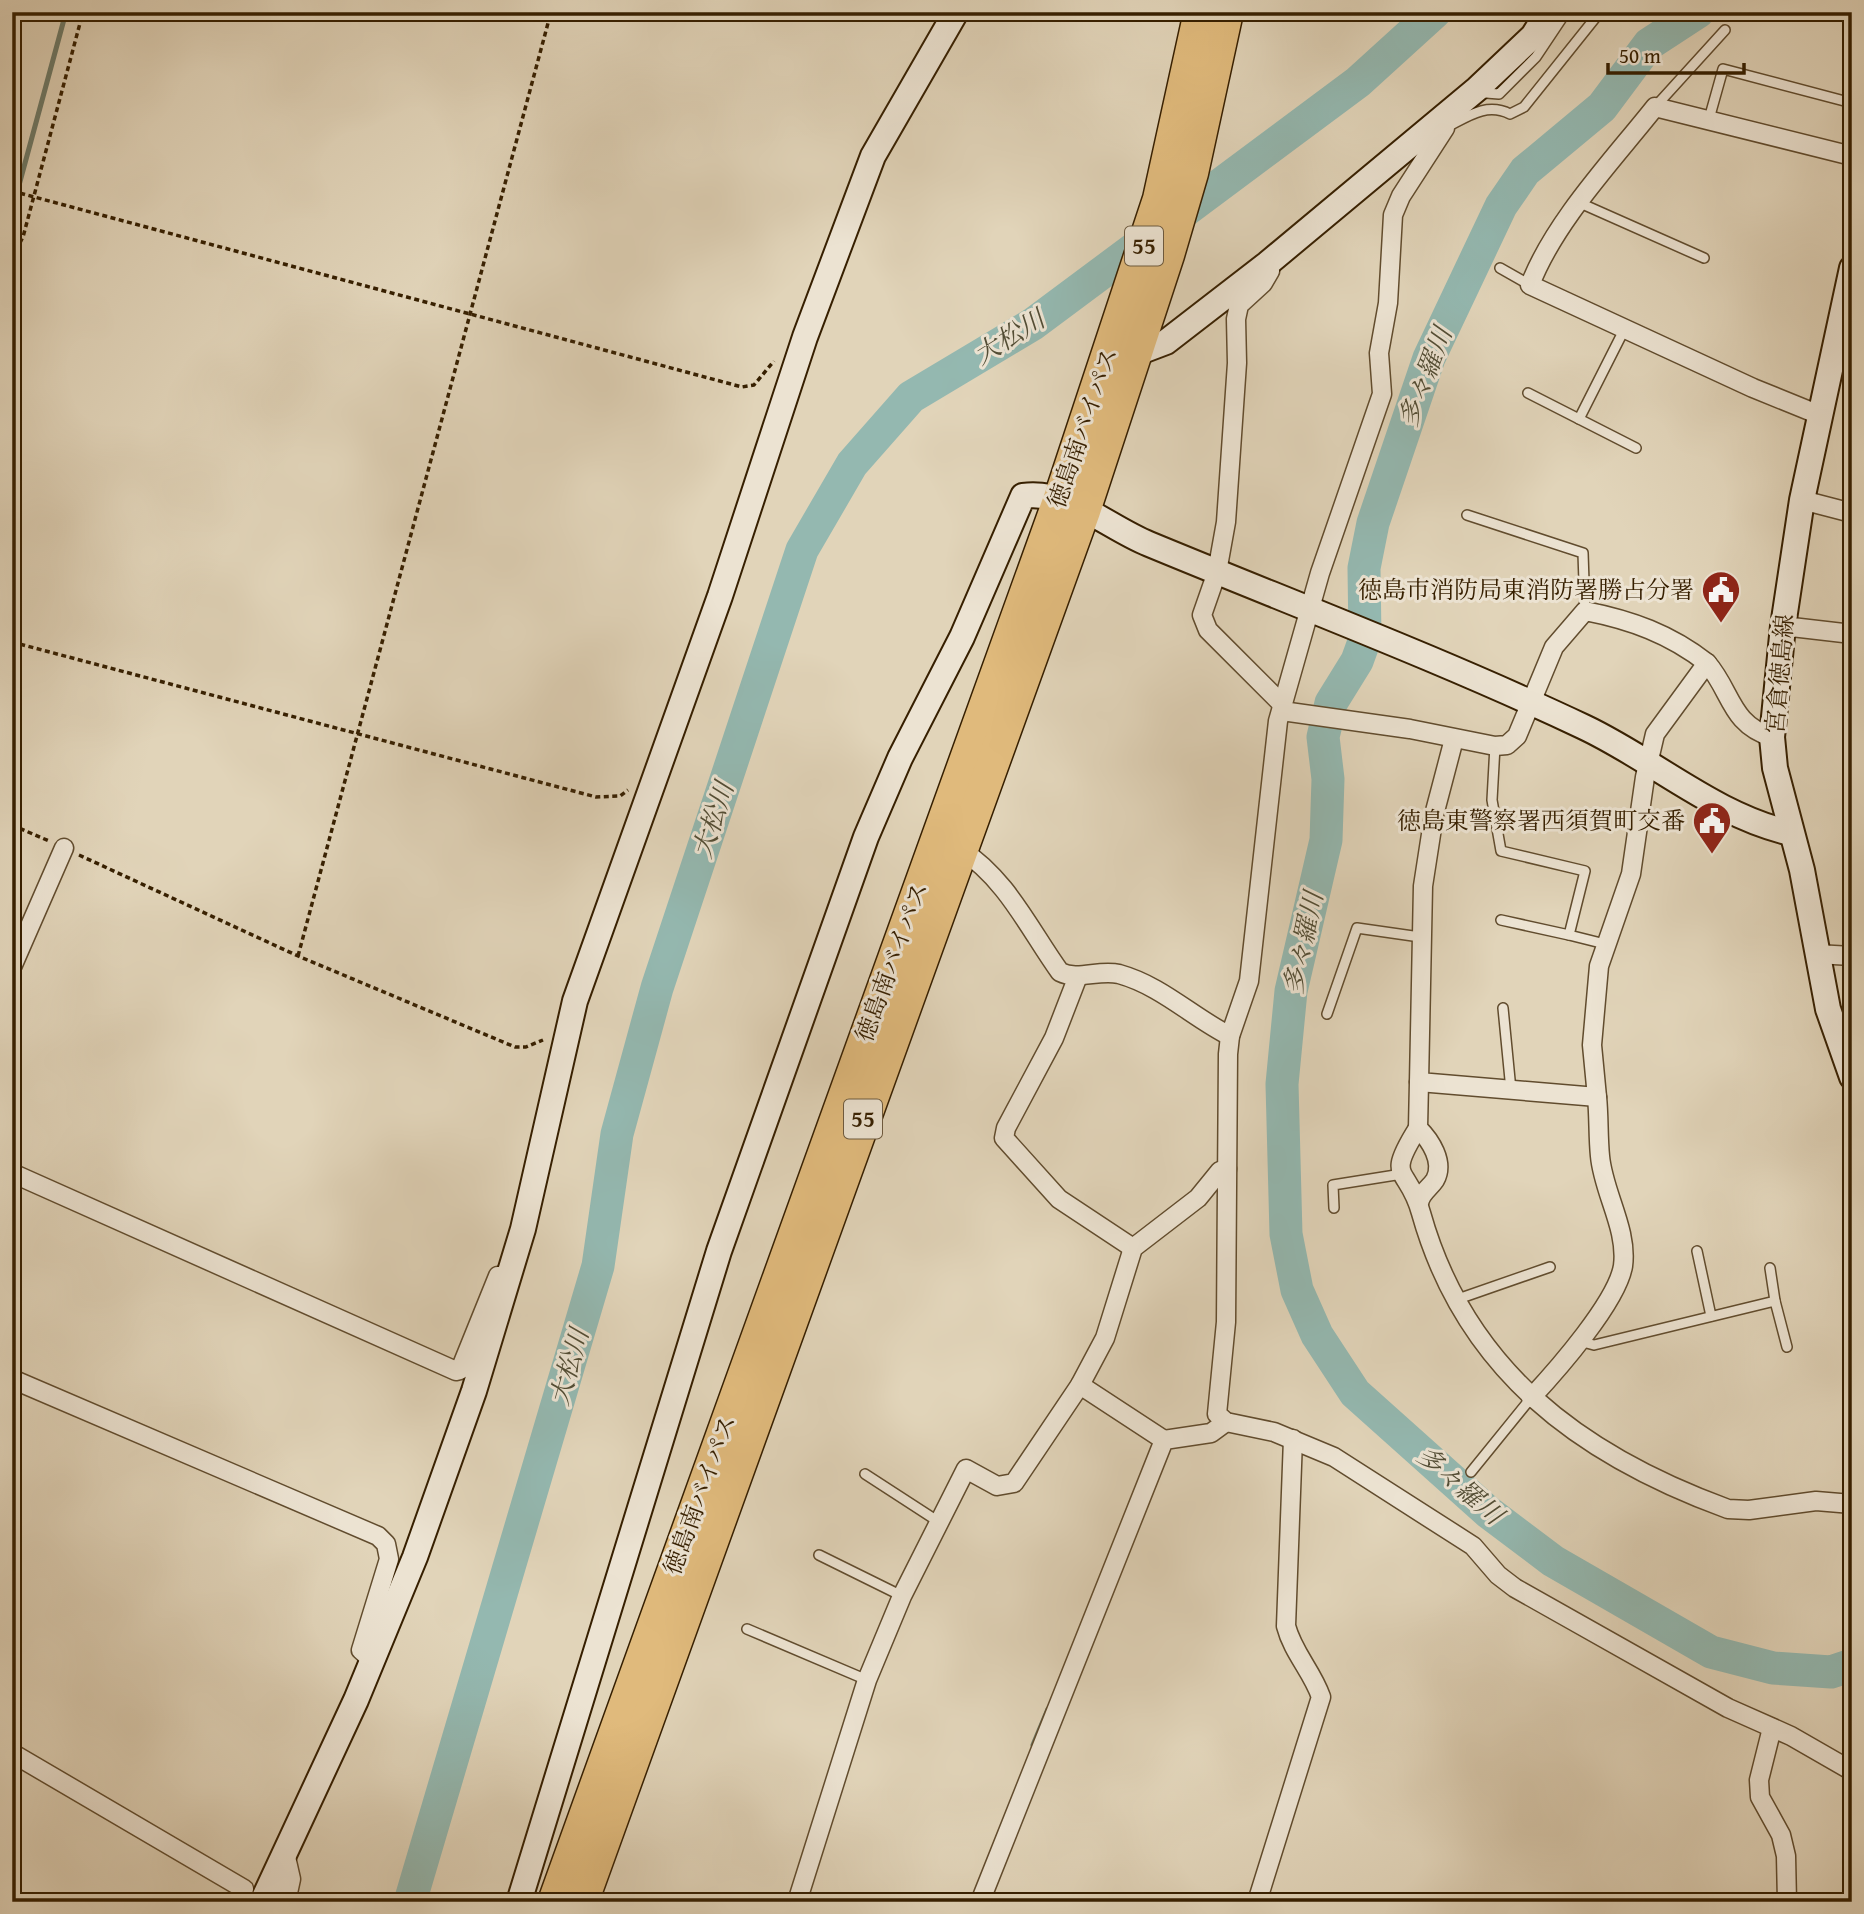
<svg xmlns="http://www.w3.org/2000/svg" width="1864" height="1914" font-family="'Gentium Book Plus','Noto Serif JP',serif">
  <rect width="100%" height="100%" fill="#e1d4b9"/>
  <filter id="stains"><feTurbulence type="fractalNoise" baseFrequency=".00286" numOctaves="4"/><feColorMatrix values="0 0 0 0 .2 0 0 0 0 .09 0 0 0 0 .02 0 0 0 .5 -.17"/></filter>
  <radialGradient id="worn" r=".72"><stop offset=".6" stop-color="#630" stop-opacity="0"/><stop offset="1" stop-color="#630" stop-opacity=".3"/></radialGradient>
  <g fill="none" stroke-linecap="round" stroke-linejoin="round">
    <g stroke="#6e7b6a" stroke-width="5">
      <path d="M12,211L66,12"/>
      <path d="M1033,1745L1048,1709"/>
    </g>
    <g stroke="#94b8b0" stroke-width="33">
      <path d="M1698,12L1649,44L1602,107L1525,171L1501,206L1429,358L1373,523L1364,568L1365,639L1357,661L1331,703L1323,737L1328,779L1326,840L1291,991L1282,1084L1286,1234L1297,1290L1317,1335L1355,1393L1488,1512L1553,1561L1711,1652L1773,1668L1831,1672L1852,1665"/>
      <path d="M410,1902L598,1266L617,1134L657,988L802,550L852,464L911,397L1033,324L1358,82L1435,12"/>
    </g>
    <g stroke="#614c2e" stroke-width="12">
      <g id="lane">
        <path d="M1479,89L1486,93L1499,94L1536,57L1566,12"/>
        <path d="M1655,107L1725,30"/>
        <path d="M1709,119L1723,69L1852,103"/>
        <path d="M1445,128C1467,117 1486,102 1510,114L1524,107L1600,12"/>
        <path d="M1580,203L1704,258"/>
        <path d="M1500,268L1530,285"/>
        <path d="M1528,393L1636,448"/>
        <path d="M1579,419L1624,330"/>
        <path d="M1467,515L1583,553L1585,611"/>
        <path d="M1495,746L1492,800L1501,851L1585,871L1569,935L1605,944"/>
        <path d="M1501,920L1569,935"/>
        <path d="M1503,1008L1511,1090"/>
        <path d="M1327,1014L1357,928L1420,937"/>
        <path d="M1334,1208L1333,1185L1402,1174"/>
        <path d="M1697,1251L1711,1316"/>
        <path d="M1770,1268L1775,1301"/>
        <path d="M1458,1299L1550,1267"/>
        <path d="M1579,1341L1594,1345L1775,1301L1787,1347"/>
        <path d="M1471,1472L1531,1398"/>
        <path d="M865,1474L939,1522"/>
        <path d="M819,1555L902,1596"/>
        <path d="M747,1629L867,1680"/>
      </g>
    </g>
    <g stroke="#614c2e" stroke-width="21">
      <g id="street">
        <path d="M1444,116L1445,128L1401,196L1393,215L1388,303L1379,353L1382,394L1320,573L1278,721L1249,981L1230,1036L1228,1054L1226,1322L1217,1414L1226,1422L1274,1432L1334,1457L1473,1546L1498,1575L1515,1588L1728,1708L1791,1736L1852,1771"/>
        <path d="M1267,264L1270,271L1263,283L1239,305L1236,319L1237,363L1226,522L1217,572L1202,615L1208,630L1282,704"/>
        <path d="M1822,416L1753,388L1530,285C1554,222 1613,160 1655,107L1852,156"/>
        <path d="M1802,500L1852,513"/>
        <path d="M1783,626L1852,634"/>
        <path d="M1282,711L1410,729L1495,746L1507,745L1517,736L1554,647L1585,611C1631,620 1670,634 1707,663"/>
        <path d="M1454,739L1434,815L1423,886L1419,1082L1597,1097L1592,1045L1599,966L1631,874L1645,777L1655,734L1707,663C1732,692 1730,724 1772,737"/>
        <path d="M960,849C1007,879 1029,929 1060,972C1078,981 1099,969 1119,974C1162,986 1192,1017 1230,1036"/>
        <path d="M1816,954L1852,956"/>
        <path d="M12,967L64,848"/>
        <path d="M1078,976L1054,1038L1006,1128L1004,1138L1059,1199L1133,1248"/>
        <path d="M1419,1082L1418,1128C1430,1140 1445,1162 1435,1180C1429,1189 1421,1192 1419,1203"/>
        <path d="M1418,1128C1384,1182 1408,1165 1421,1213C1465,1370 1580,1455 1728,1509L1749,1510L1816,1501L1852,1504"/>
        <path d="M12,1173L456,1371L460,1370L498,1276L511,1277"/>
        <path d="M12,1379L378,1536L386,1544L389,1559L361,1650L372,1660"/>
        <path d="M1080,1385L1164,1440"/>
        <path d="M1531,1398C1557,1370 1617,1302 1623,1266C1628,1229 1603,1192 1600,1156C1598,1136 1599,1116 1597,1097"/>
        <path d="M1772,1728L1759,1780L1760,1797L1781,1835L1786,1856L1787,1902"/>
        <path d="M12,1753L244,1889L237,1902"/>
        <path d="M286,1857L291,1879L286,1902"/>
        <path d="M797,1902L867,1680L902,1596L966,1469L997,1486L1014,1483L1080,1385L1105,1338L1133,1248L1198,1198L1220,1171L1227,1169"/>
        <path d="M980,1902L1164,1440L1211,1433L1226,1422"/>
        <path d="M1257,1902L1321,1697C1312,1671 1293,1653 1286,1626L1293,1439"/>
      </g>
    </g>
    <g stroke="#361f00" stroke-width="28">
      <g id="secondary">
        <path d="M1852,268L1802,500L1783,626L1772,737L1775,768L1802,870L1828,1009L1852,1077"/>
        <path d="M1137,353L1166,342L1267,264L1477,89L1533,36L1548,12"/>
        <path d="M262,1902L356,1700L415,1557L474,1391L523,1229L575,1001L720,596L805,337L873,156L956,12"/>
        <path d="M519,1902L719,1251L866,837L900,758L962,637L1023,496C1070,490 1107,527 1149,544C1294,604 1442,660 1584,727C1654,760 1715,816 1791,833"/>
      </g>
    </g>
    <g stroke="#361f00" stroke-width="35">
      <g id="highway">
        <path d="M554,1902L1060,498L1159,199L1200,12"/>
        <path d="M582,1902L1084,511L1168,255L1192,173L1227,12"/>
      </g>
    </g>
    <g stroke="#361f00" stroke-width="3.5" stroke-dasharray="5 3.5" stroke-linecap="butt">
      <path d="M12,191L742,387L754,385L774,361"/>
      <path d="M12,258L23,237L83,12"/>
      <path d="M12,642L596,797L620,796L628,790"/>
      <path d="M12,825L49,841"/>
      <path d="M79,855L298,956L515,1047H526L543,1040"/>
      <path d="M298,956L551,12"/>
    </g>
    <use href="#lane" stroke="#ece3d2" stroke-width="9"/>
    <use href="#street" stroke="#ece3d2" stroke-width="18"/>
    <use href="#secondary" stroke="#ece3d2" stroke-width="24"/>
    <use href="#highway" stroke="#e0ba7c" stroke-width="32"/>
  </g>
  <defs>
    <g id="civic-pin" transform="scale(2.0125)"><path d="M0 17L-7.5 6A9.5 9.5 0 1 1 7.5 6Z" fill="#8f2418" stroke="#ece3d2"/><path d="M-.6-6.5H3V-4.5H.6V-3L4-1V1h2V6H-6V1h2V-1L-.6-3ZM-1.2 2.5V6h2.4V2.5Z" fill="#fff"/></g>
  </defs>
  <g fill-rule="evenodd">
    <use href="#civic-pin" x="1721" y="590"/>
    <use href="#civic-pin" x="1712" y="821"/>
  </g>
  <g text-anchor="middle" stroke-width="6" stroke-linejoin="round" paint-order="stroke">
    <g fill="#ece3d2" stroke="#6d5a3f" stroke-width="2">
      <rect x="1125" y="226.5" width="38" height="39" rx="5"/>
      <rect x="844" y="1099.5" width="38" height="39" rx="5"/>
    </g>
    <g font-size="23" font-weight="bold" fill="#361f00">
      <text x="1144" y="254">55</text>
      <text x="863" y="1127">55</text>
    </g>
    <g font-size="24" fill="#361f00" stroke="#ece3d2">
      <text transform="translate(1083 428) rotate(-71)" y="8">徳島南バイパス</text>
      <text transform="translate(1780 674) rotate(-85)" y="8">宮倉徳島線</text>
      <text transform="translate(892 962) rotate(-70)" y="8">徳島南バイパス</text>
      <text transform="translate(700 1495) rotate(-70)" y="8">徳島南バイパス</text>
    </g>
    <g font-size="24" fill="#361f00" stroke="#ece3d2" text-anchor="end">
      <text x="1694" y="598">徳島市消防局東消防署勝占分署</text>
      <text x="1685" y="829">徳島東警察署西須賀町交番</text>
    </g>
    <g font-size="26" font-style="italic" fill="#524d35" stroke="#ece3d2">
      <text transform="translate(1009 337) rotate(-32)" y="9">大松川</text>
      <text transform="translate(1425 377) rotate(-69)" y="9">多々羅川</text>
      <text transform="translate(713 820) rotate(-72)" y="9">大松川</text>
      <text transform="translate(1303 943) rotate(-78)" y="9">多々羅川</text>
      <text transform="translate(569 1367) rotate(-74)" y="9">大松川</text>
      <text transform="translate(1460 1485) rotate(41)" y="9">多々羅川</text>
    </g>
  </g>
  <rect width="1864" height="1914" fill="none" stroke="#e1d4b9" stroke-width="42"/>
  <rect x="14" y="14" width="1836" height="1886" fill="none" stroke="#361f00" stroke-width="3.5"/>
  <rect x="21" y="21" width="1822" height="1872" fill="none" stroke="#361f00" stroke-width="2"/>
  <path d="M1608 63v10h136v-10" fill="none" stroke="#361f00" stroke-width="3.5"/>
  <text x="1619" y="63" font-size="21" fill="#361f00" stroke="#ece3d2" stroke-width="5" paint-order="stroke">50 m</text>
  <rect width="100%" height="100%" filter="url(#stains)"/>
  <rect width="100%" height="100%" fill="url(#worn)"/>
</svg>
